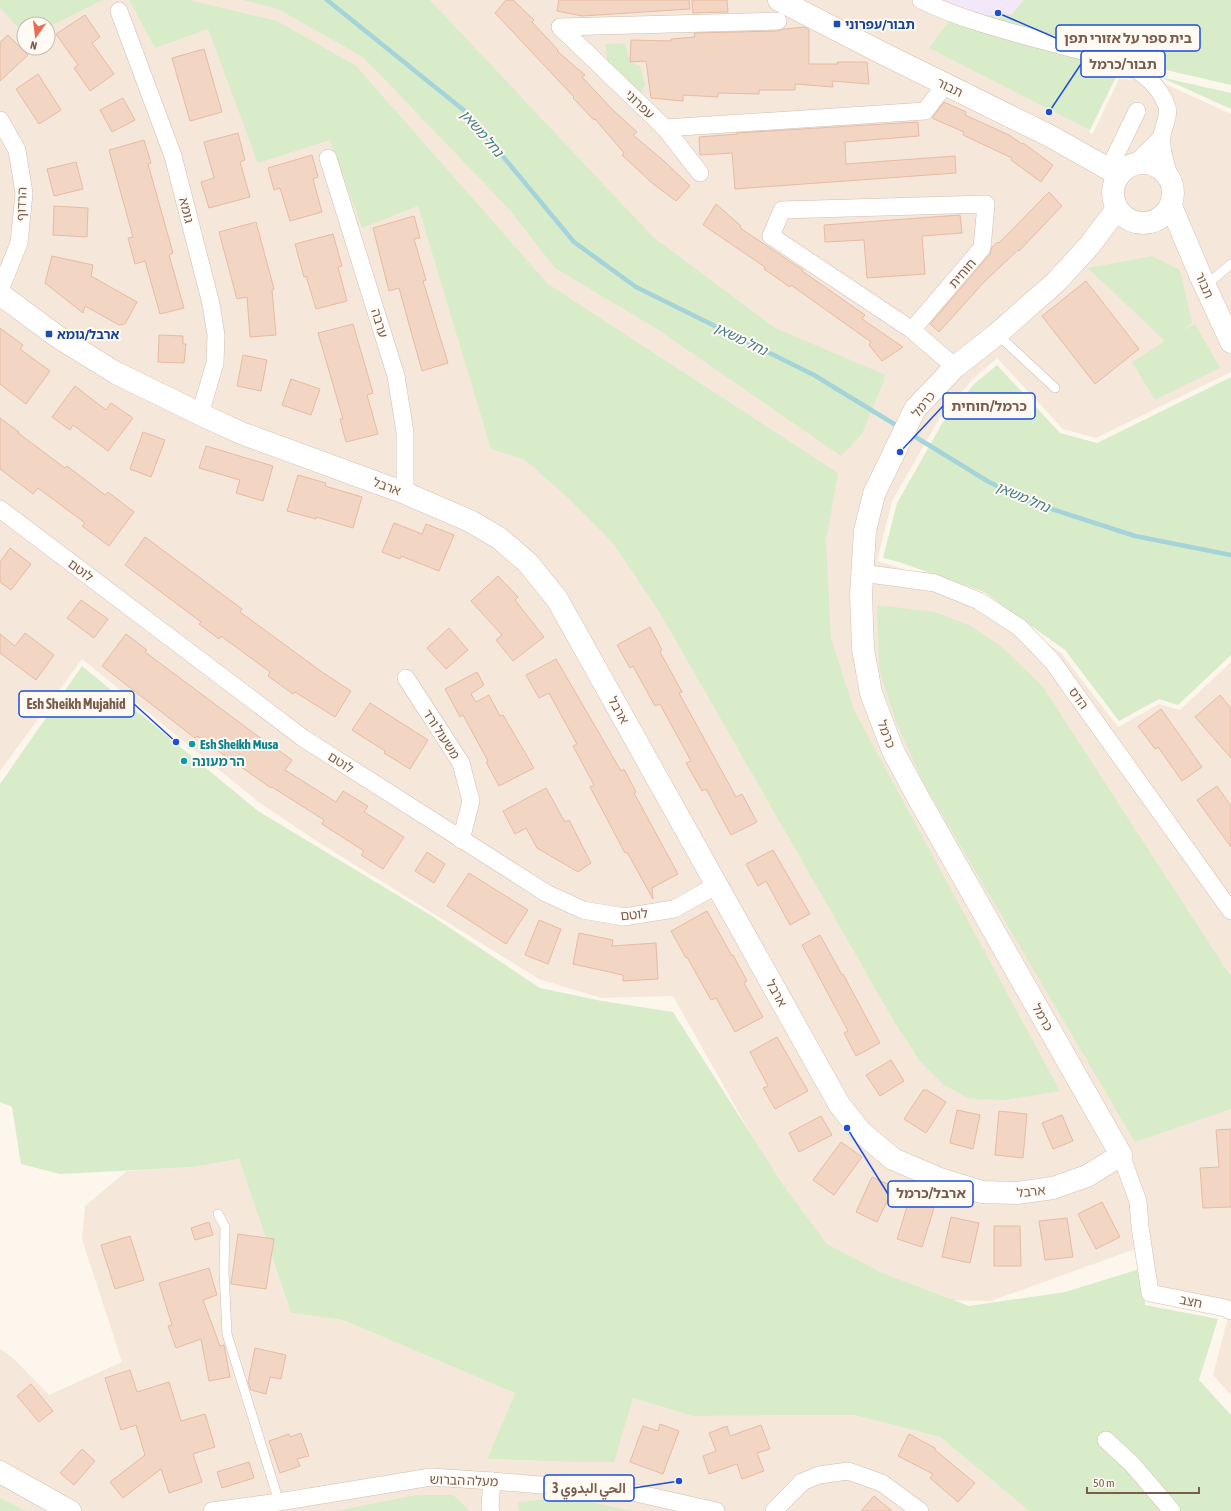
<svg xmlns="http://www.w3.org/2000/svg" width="1231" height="1511" font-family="'Asap Condensed',Vazirmatn,'Noto Sans Hebrew',sans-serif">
  <rect width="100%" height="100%" fill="#fdf6ec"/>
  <g fill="#f5e8da" fill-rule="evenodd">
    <path d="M0,0H1037L1023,30L1092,135L1119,79L1159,81L1231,114V372L1096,438L1063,429L997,358L971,381L939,419L892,501L877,561L897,567L981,596L1061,653L1118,727L1159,704L1180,710L1231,662V1395L1213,1375L1228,1318L1161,1300L1138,1248L991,1301L944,1300L838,1257L791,1205L673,996L601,998L539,979L318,842L260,803L82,659L0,771ZM24,24H48V48H24Z"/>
    <path d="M239,1159L291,1313L343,1320L515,1393L487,1459L577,1462H613L633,1398L693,1416L854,1415L940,1437L1029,1511H0V1349L12,1357L49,1395L122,1362L82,1239L85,1206L127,1171L194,1167Z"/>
  </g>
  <path fill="#f3e8fa" d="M944,0H1022L1010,22L953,5Z"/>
  <g fill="#d8ecc9">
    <path d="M0,0H103L48,27V24H24V33L0,8Z"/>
    <path d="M129,0H189L277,21L356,66L548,284L838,473L826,541L831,639L855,712L1060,1091L1005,1100L970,1099L944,1085L920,1061L895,1023L660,613L613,543L565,495L525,460L491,449L418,206L362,228L330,140L258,163L208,29L155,48Z"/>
    <path d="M243,0H430L653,237L775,328L886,375L862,434L841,456L657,329L555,268L509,209L363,57L278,9Z"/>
    <path d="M1024,0H1231V85L1166,70L1117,75L1090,130L929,48L952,17L1012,14Z"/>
    <path d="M625,43L630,62L640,66L645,85L639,96L609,75L605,44Z"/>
    <path d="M1160,77L1231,93V109Z"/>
    <path d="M1152,256L1180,270L1192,323L1182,331L1195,324L1220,368L1155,400L1132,362L1165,341L1088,268Z"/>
    <path d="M997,365L1060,433L1097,443L1231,377V655L1178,705L1159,699L1119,721L1065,650L984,592L899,562L883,558L897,503L943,422L974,384Z"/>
    <path d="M877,605L935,612L969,625L1002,647L1043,687L1231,977V1109L1135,1142L924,784L896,722L879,669Z"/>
    <path d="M82,666L258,811L432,916L540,988L602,1001L673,1012L783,1185L827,1244L882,1273L969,1306L1065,1292L1143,1268L1145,1305L1218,1319L1199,1380L1231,1415V1511H1029L940,1437L854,1415L693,1416L633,1398L614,1462H577L487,1459L515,1393L343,1320L291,1313L239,1159L194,1167L60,1174L21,1164L12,1107L0,1102V784Z"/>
    <path d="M416,1495H453L470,1511H336Z"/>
    <path d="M565,1497L632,1511H519L518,1502Z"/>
    <path d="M0,1498L26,1511H0Z"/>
  </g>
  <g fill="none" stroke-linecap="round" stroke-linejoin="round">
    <g stroke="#a5d3da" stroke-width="4.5">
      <path d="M327,0L466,112L574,242L636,287L814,375L899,427"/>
      <path d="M909,433L989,482L1030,502L1135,536L1231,555"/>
    </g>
  </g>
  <g fill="#f3d5c3" stroke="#e6bba3">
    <path d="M506,0H513L534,20L532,22L558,50L557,51L585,75L582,77L613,110L637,132L633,135L664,161L690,186L676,201L652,183L622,155L624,153L595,119L594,120L573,98L574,97L495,13Z"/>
    <path d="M559,0H689L690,9L582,16L557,11Z"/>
    <path d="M692,0H727L728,12L693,13Z"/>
    <path d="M85,15L100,37L92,43L114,74L90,91L74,68L78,65L56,34Z"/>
    <path d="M805,27L809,30V64H838L837,62H867L869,84L832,81L833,87L795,84V90H759V94L718,93V97L683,95V101L651,98L646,61L630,62L631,40L671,41V39L695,37L694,33L778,31L784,29Z"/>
    <path d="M8,35L28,55L0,81V42Z"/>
    <path d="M204,49L222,112L190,121L172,58Z"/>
    <path d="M38,74L61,110L39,124L16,89Z"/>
    <path d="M123,98L135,120L112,132L100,110Z"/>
    <path d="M944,102L966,112L965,115L1009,135L1022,144L1023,143L1053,165L1041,182L1011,160L1012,158L963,135L964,132L932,118Z"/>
    <path d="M918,122L919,136L845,142L846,164L955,156L956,173L735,189L732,153L700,155L699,137L737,134L736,133Z"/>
    <path d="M238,133L245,160L240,162L250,197L209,208L201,182L214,178L204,142Z"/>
    <path d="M144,140L151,163L148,164L173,253L169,255L184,308L160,314L145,261L135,264L128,238L133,237L109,150Z"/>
    <path d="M312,155L318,177L313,179L322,212L290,221L280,188L274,190L268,168Z"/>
    <path d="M76,162L83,189L54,196L47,169Z"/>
    <path d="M1049,192L1062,206L1019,251L1018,250L984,282L939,332L930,324L990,254L992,247L998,242L999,243Z"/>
    <path d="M716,204L741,226L740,228L803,270L802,271L865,315L862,319L903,347L882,361L869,345L871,342L791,285L790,287L764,269L765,267L703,225Z"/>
    <path d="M54,206L88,208L87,237L53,235Z"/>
    <path d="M960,215L962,233L922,236L925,274L867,278L864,240L825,242L824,225Z"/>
    <path d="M414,216L420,238L414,239L426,280L423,281L448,363L422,371L399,288L389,291L373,228Z"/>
    <path d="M256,222L274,289L272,290L276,335L250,337L247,297L237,299L219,232Z"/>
    <path d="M333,234L342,266L338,267L347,301L316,309L306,276L304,277L295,244Z"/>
    <path d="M52,256L93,265L91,276L137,302L125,324L119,325L85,306L83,313L45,283Z"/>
    <path d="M1086,281L1139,349L1095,384L1042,316Z"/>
    <path d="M353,324L373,393L367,395L378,434L346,442L340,419H343L318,333Z"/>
    <path d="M0,328L23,345L20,349L50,371L26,404L0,384Z"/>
    <path d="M159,335L183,336V344H186L184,363L158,362Z"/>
    <path d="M243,355L267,360L261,391L237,386Z"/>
    <path d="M291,379L320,389L311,415L282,405Z"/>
    <path d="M75,386L106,410L111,403L133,418L108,451L73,425L70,430L52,417Z"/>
    <path d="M0,418L19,432L18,433L65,468L67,466L105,495L108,492L134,512L109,546L82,526L85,523L38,488L33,494L0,469Z"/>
    <path d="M143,432L165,440L151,477L130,469Z"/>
    <path d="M206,446L273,466L263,501L236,493L240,480L199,468Z"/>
    <path d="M298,475L326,483L325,486L362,497L353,528L316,517V519L287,511Z"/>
    <path d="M394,523L422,534L426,524L454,535L439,571L401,556L400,559L382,552Z"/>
    <path d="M145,537L242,609L240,612L322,672L351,691L335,717L295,692L293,694L268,676L270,672L221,636L219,639L199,624L201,622L125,565Z"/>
    <path d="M10,548L31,564L11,590L0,582V562Z"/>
    <path d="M498,576L518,597L515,600L544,637L513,661L496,640L502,635L471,601Z"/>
    <path d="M81,600L108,619L94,638L67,618Z"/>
    <path d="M650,627L662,650L660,652L682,692L679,693L736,797L742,794L757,822L731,835L706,789L702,791L686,763L691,761L660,704L655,706L633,666L630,668L617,645Z"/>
    <path d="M449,628L468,650L446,669L427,648Z"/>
    <path d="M25,633L54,655L36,680L0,653V634L15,646Z"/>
    <path d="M126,634L147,650L145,652L267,743V742L292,760L285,770L336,802L343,791L368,806L364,812L404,837L383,869L361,855L364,851L322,824L324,820L272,787L271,788L197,736L195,738L102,666Z"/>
    <path d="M556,659L621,771L624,769L636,792L634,793L678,874L652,888L653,899L627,852L625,853L590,787L594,785L573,746L577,744L549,693L539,698L526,675Z"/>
    <path d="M477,672L484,685L471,694L476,702L489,695L500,716L503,715L534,768L499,786L486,762L488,761L463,715L460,717L445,689Z"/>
    <path d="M1220,695L1231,708V758L1195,717Z"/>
    <path d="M370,703L428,740L410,769L384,753L385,751L352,730Z"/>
    <path d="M1161,709L1202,767L1182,781L1158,747L1155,749L1138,726Z"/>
    <path d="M1217,786L1231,806V847L1197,800Z"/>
    <path d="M546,788L565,822L569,820L591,863L578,872L537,848L526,828L515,834L503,811Z"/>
    <path d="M773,850L810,914L790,925L766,881L758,886L746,864Z"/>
    <path d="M427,852L445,864L434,883L415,871Z"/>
    <path d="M469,873L528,910L506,944L447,906Z"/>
    <path d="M707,911L732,956L733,955L747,981L744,983L763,1017L735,1032L716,998L711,1000L687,957L686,958L671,931Z"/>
    <path d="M539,920L561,929L548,964L525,955Z"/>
    <path d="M579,933L613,940L612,946L656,943L658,979L623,981V975L573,964Z"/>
    <path d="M820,935L842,975L843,974L880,1043L856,1056L844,1033L848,1031L802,945Z"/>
    <path d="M777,1037L808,1091L775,1109L763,1088L768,1086L750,1052Z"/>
    <path d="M891,1060L904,1081L880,1096L866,1075Z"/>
    <path d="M923,1090H927L946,1102L926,1133L904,1119Z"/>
    <path d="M957,1110L980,1115L973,1149L950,1143Z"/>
    <path d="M999,1111L1027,1114L1023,1158L995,1155Z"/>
    <path d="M1062,1115L1073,1141L1053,1149L1042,1123Z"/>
    <path d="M821,1116L832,1135L799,1152L789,1133Z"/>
    <path d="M1231,1129V1207L1203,1208L1200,1168L1219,1167L1216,1130Z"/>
    <path d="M841,1142L862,1157L834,1195L813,1180Z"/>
    <path d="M872,1177L894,1187L877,1222L856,1212Z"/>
    <path d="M909,1200L934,1208L922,1247L897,1239Z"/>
    <path d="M1102,1202L1120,1237L1096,1249L1078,1214Z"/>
    <path d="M951,1217L979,1223L970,1263L942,1257Z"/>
    <path d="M1067,1218L1073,1257L1045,1260L1039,1221Z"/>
    <path d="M209,1222L213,1235L195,1240L191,1228Z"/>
    <path d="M994,1226H1020L1021,1266H994Z"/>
    <path d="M238,1234L274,1239L266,1289L231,1284Z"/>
    <path d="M130,1236L144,1280L115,1289L101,1245Z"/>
    <path d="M209,1268L217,1295L203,1300L220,1346L224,1345L230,1377L209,1381L201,1339L176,1348L168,1326L172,1325L159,1283Z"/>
    <path d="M255,1348L286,1355L281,1379L270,1377L266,1394L251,1390L248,1382Z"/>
    <path d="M130,1370L137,1392L169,1382L181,1421L205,1414L215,1447L193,1454L202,1482L169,1493L161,1469L123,1498L110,1482L145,1455L136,1425L121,1430L105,1378Z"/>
    <path d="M31,1384L53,1411L39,1422L17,1396Z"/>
    <path d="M660,1424L679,1431L663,1474L630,1462L643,1426L658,1431Z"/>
    <path d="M761,1425L770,1449L757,1453L764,1471L742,1479L737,1464L709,1474L703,1456L716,1451L709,1433L727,1426L730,1436Z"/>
    <path d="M301,1433L309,1456L297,1459L300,1466L280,1473L269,1441L289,1434L290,1437Z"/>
    <path d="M909,1434L935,1448V1450L975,1483L958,1502L930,1478L933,1474L898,1456Z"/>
    <path d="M82,1449L95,1461L74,1485L60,1473Z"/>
    <path d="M249,1462L254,1478L222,1488L217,1472Z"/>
    <path d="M874,1496L892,1511H861Z"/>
  </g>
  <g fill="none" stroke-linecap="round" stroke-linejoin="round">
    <g stroke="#d1beb0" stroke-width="10">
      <g id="lane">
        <path d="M1205,286L1231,264"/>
        <path d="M997,334L1055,388"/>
        <path d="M218,1214L225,1227L224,1271L227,1334L279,1502"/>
      </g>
    </g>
    <g stroke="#d1beb0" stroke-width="18">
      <g id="street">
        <path d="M921,0C962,20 1014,33 1059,45C1081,51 1104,55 1126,65C1143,72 1159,86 1166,104C1171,114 1163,126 1162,136C1160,149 1166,165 1170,178"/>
        <path d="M119,11L173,156L211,304L216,335L215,363L200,414"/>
        <path d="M778,21L560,27L665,128L925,111L945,85"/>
        <path d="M0,120L17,150L24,193L19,243L0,290"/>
        <path d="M665,128L700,173"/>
        <path d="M328,158L396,376L405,432V493"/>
        <path d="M1135,164L1162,137"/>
        <path d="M1109,169L1137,111"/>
        <path d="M912,330L982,248L986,204L782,210L771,236L912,330L955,367"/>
        <path d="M0,509L303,738L546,893L583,910L624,917L674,909L717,885"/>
        <path d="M862,573L935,583L979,601L1019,627L1052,661L1231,911"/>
        <path d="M406,678L461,763L471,801L461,840"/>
        <path d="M1121,1155L1138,1201L1140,1226L1150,1293L1225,1308L1231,1311"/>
        <path d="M1106,1440L1132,1464L1172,1511"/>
        <path d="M212,1511L279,1502L431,1477L492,1481L636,1493L716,1511"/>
        <path d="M491,1511L490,1506L492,1481"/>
        <path d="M774,1511L802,1482L819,1475L848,1471L882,1483L920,1511"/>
      </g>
    </g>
    <g stroke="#d6c0b0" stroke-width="23">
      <g id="secondary">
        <path d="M779,0L882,53L1050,136L1119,175"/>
        <circle cx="1143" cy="193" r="30"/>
        <path d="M1171,206L1201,277L1231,342"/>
        <path d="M0,294L58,337L116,373L200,414L241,433L405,493L470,521L499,538L527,562L557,599L839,1104L861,1132L893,1159L940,1179L982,1192L1017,1193L1053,1188L1087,1176L1121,1155L920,801L893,751L871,693L863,649L861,594L865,531L874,494L915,409L955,367L997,334L1056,282L1089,246L1117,209"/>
        <path d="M0,1472L70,1511"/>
      </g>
    </g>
    <use href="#lane" stroke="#fff" stroke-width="9"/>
    <use href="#street" stroke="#fff" stroke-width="17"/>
    <use href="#secondary" stroke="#fff" stroke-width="22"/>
  </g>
  <g fill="#1a4fb4" stroke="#fffaf3" stroke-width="1.5">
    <rect x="833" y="20" width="8" height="8" rx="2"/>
    <rect x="45" y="330" width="8" height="8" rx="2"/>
  </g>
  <g fill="#0f9aa8" stroke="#fffaf3" stroke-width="1.5">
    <circle cx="192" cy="744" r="4"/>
    <circle cx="184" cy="761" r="4"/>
  </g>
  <g text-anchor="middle" stroke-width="4" stroke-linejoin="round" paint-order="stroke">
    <g font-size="13" font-weight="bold" fill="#164399" stroke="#fffaf3" text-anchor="start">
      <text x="845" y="29">תבור/עפרוני</text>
      <text x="57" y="339">ארבל/גומא</text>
    </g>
    <g font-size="13" fill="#7a5c4d" stroke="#fffaf3">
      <text transform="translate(950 87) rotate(26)" y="5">תבור</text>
      <text transform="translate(640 104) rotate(44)" y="5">עפרוני</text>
      <text transform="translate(21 204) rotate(-88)" y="5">הרדוף</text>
      <text transform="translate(187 210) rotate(76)" y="5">גומא</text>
      <text transform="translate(962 273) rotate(-49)" y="5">חוחית</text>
      <text transform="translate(1205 285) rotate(66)" y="5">תבור</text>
      <text transform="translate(380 323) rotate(73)" y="5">ערבה</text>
      <text transform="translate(923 404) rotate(-52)" y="5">כרמל</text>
      <text transform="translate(387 486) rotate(20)" y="5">ארבל</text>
      <text transform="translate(81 570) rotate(37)" y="5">לוטם</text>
      <text transform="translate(1079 698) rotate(54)" y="5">הדס</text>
      <text transform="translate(619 710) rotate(61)" y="5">ארבל</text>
      <text transform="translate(442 734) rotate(57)" y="5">משעול ורד</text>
      <text transform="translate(887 734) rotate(69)" y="5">כרמל</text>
      <text transform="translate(341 762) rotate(33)" y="5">לוטם</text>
      <text transform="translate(634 914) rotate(-5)" y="5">לוטם</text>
      <text transform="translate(777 993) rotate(61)" y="5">ארבל</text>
      <text transform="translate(1043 1017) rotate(60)" y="5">כרמל</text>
      <text transform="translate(1031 1191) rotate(-6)" y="5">ארבל</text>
      <text transform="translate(1191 1301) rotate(12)" y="5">חצב</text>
      <text transform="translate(464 1480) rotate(2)" y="5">מעלה הברוש</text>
    </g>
    <g font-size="13" font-weight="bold" fill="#0d838f" stroke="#fffaf3" text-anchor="start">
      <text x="200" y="749">Esh Sheikh Musa</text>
      <text x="192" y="766">הר מעונה</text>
    </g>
    <g font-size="14" font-style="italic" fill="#437c86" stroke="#fffaf3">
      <text transform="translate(482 133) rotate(49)" y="5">נחל משאן</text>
      <text transform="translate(741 339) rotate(26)" y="5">נחל משאן</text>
      <text transform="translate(1023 497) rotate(23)" y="5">נחל משאן</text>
    </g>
  </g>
  <path fill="none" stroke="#1d4ed8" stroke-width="1.5" d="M998 13L1056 38M1049 112L1081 64M900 452L943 406M176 742L134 704M847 1128L888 1194M679 1481L634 1488"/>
  <g fill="#1d4ed8" stroke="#fffaf3" stroke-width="1.5">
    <circle cx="998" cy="13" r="4"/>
    <circle cx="1049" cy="112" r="4"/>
    <circle cx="900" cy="452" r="4"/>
    <circle cx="176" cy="742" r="4"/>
    <circle cx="847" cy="1128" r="4"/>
    <circle cx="679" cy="1481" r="4"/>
  </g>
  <g fill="#fffaf3" stroke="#1d4ed8" stroke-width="1.5">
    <rect x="1056" y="25" width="144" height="26" rx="4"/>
    <rect x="1081" y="51" width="84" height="26" rx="4"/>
    <rect x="943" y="393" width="92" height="26" rx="4"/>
    <rect x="19" y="691" width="115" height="26" rx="4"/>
    <rect x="888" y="1181" width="85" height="26" rx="4"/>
    <rect x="544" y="1475" width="90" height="26" rx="4"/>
  </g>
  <g font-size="14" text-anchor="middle" font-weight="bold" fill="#7a5c4d">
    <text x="1128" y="43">בית ספר על אזורי תפן</text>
    <text x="1123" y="69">תבור/כרמל</text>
    <text x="989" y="411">כרמל/חוחית</text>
    <text x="76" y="709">Esh Sheikh Mujahid</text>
    <text x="931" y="1198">ארבל/כרמל</text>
    <text x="589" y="1493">الحي البدوي 3</text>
  </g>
  <g transform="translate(36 36) rotate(194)"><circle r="19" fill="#fffaf3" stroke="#cabbb1"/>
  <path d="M0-3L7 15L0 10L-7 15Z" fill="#e76f51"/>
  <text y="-6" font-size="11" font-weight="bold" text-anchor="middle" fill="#7a5c4d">N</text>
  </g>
  <path d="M1087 1487v6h112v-6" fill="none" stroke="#7a5c4d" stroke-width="2"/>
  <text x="1093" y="1487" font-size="12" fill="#7a5c4d" stroke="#fffaf3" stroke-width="3" paint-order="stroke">50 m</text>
</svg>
